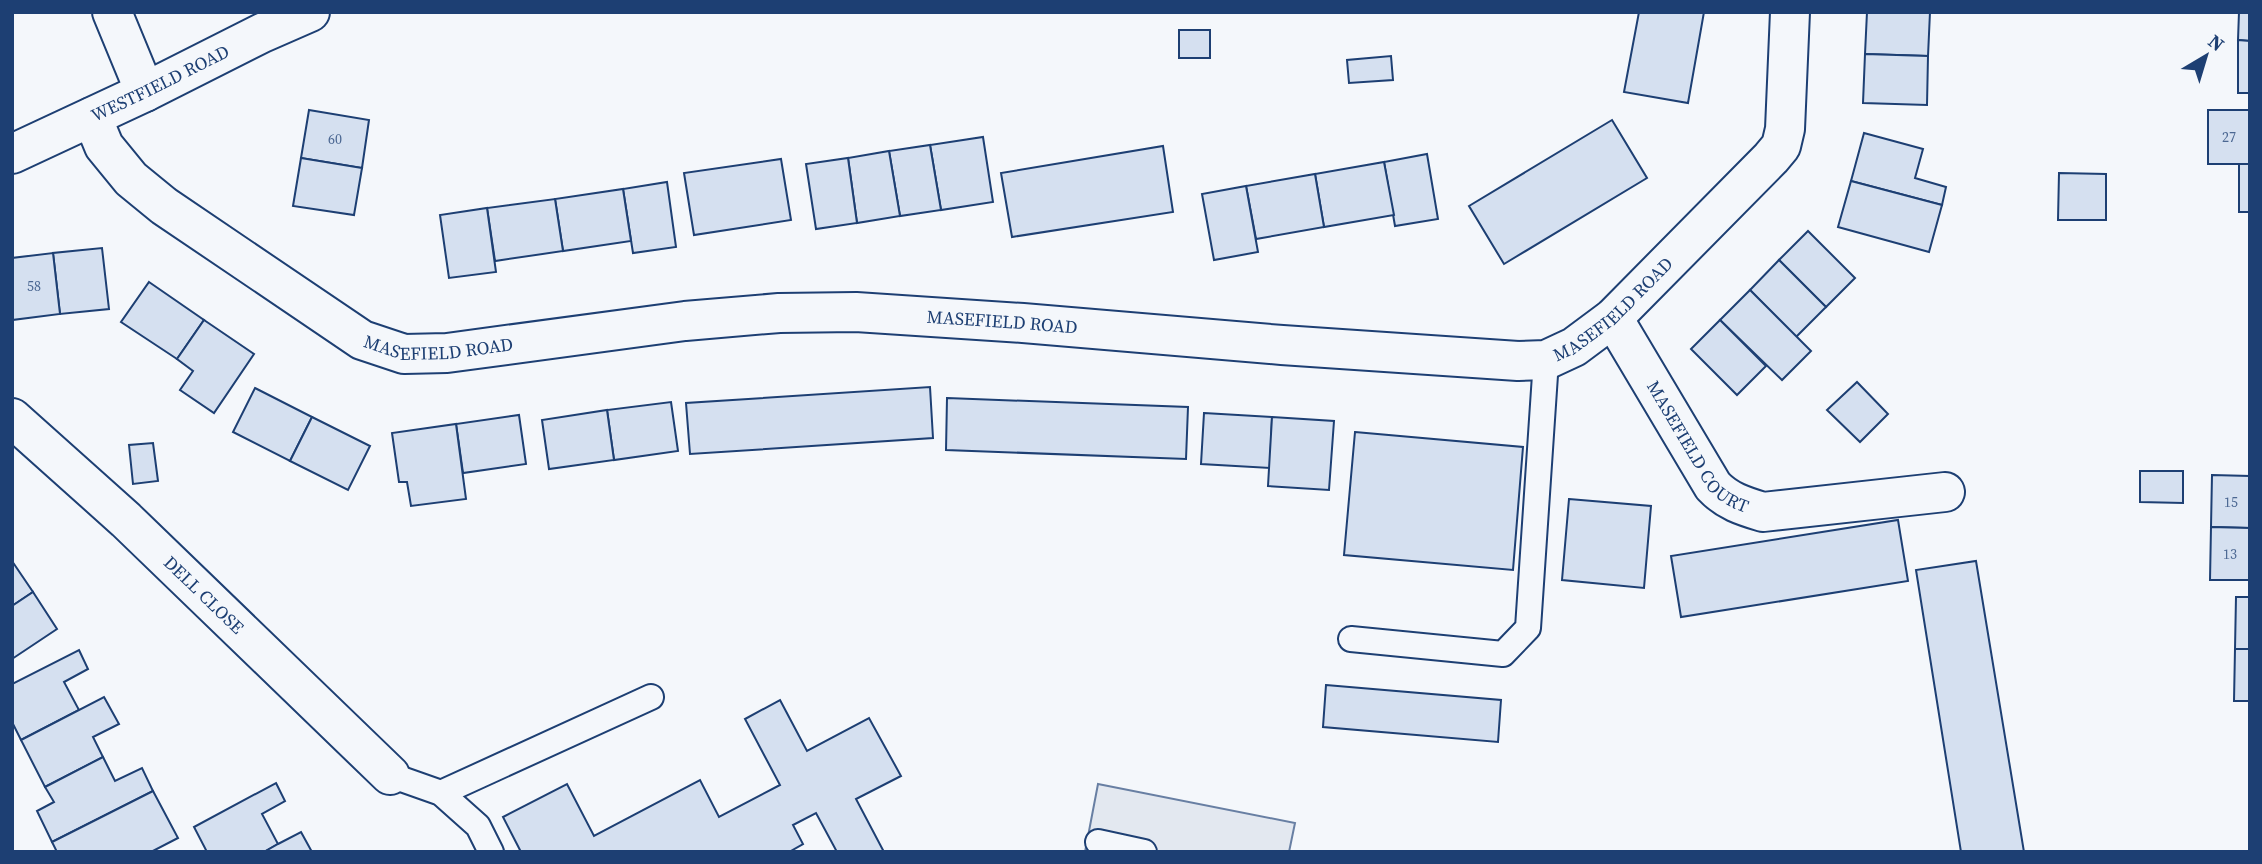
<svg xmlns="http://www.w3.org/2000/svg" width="2262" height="864" font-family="'Source Serif 4',serif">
  <rect width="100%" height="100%" fill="#f4f7fb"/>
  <path fill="#e3e8f0" stroke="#687fa3" stroke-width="2" d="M1098,784L1295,823L1289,852H1085Z"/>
  <g fill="#d5e0f0" stroke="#1d3f73" stroke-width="2">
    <path d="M1639,12H1704L1688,103L1624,92Z"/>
    <path d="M1867,12H1930L1928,56L1865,54Z"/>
    <path d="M2239,12H2250V41L2238,40Z"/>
    <rect x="1179" y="30" width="31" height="28"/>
    <path d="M2238,40L2250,41V93H2238Z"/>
    <path d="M1865,54L1928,56L1927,105L1863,103Z"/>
    <path d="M1391,56L1393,80L1349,83L1347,60Z"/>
    <path d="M309,110L369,120L362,168L301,158Z"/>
    <rect x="2208" y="110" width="42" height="54"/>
    <path d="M1612,120L1647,178L1504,264L1469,206Z"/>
    <path d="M1864,133L1923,149L1915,178L1946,187L1942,205L1851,181Z"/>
    <path d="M983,137L993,202L941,210L930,145Z"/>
    <path d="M930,145L941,210L900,216L889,151Z"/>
    <path d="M1163,146L1173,212L1012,237L1001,173Z"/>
    <path d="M889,151L900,216L857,223L848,158Z"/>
    <path d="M1427,154L1438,219L1395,226L1384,162Z"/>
    <path d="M301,158L362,168L354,215L293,206Z"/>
    <path d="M848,158L857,223L816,229L806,164Z"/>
    <path d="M781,159L791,220L694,235L684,173Z"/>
    <path d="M1384,162L1394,215L1324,227L1315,174Z"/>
    <rect x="2239" y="164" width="11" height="48"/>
    <path d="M2059,173L2106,174V220H2058Z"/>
    <path d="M1315,174L1324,227L1256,239L1246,186Z"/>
    <path d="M1851,181L1942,205L1929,252L1838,227Z"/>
    <path d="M667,182L676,247L633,253L623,189Z"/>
    <path d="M1246,186L1258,252L1214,260L1202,194Z"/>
    <path d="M623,189L631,241L563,251L555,199Z"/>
    <path d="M555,199L563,251L495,261L487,208Z"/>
    <path d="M487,208L496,272L449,278L440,215Z"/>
    <path d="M1808,231L1855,278L1826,307L1779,260Z"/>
    <path d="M102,248L109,309L60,314L53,253Z"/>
    <path d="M53,253L60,314L12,320V258Z"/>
    <path d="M1779,260L1826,307L1796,337L1750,290Z"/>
    <path d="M149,282L204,320L177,359L121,322Z"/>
    <path d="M1750,290L1811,351L1782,380L1720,320Z"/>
    <path d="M204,320L254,354L214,413L180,390L193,371L177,359Z"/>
    <path d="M1720,320L1766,366L1737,395L1691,349Z"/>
    <path d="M1857,382L1888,414L1860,442L1827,410Z"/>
    <path d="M930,387L933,438L690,454L686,403Z"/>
    <path d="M255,388L312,417L290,461L233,432Z"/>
    <path d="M947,398L1188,407L1186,459L946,450Z"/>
    <path d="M671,402L678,451L614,460L607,410Z"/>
    <path d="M607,410L614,460L549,469L542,420Z"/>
    <path d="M1204,413L1272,417L1270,468L1201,464Z"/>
    <path d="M519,415L526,464L463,473L456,424Z"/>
    <path d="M312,417L370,446L348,490L290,461Z"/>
    <path d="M1272,417L1334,421L1329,490L1268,486Z"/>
    <path d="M456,424L466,499L411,506L407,482H399L392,433Z"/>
    <path d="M1355,432L1523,447L1513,570L1344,555Z"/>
    <path d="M153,443L158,481L133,484L129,445Z"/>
    <path d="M2140,471H2183V503L2140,502Z"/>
    <path d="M2212,475L2250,476V528L2211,527Z"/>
    <path d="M1569,499L1651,506L1644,588L1562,580Z"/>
    <path d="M1898,520L1908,581L1681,617L1671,556Z"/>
    <path d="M2211,527L2250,528V580H2210Z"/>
    <path d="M12,561L33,592L12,606Z"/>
    <path d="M1976,561L2024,852H1961L1916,570Z"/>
    <path d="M33,592L57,629L12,659V606Z"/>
    <path d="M2236,597H2250V649H2235Z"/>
    <path d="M2235,649H2250V701H2234Z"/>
    <path d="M79,650L88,669L64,682L79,710L21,740L12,722V684Z"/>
    <path d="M1326,685L1501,700L1498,742L1323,727Z"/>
    <path d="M104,697L119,724L93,737L103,757L45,787L21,740Z"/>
    <path d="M780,700L807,751L869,718L901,776L856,799L884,852H837L816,813L793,825L803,844L789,852H521L503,817L567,784L594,836L700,780L719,817L780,785L745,719Z"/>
    <path d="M103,757L115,781L142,768L153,791L52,842L37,811L54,802L45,787Z"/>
    <path d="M276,783L285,801L262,814L278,844L264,852H207L194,827Z"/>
    <path d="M153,791L178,838L151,852H57L52,842Z"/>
    <path d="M301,832L312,852H264L278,844Z"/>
  </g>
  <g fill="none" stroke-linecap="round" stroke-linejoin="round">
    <g stroke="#1d3f73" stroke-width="28">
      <g id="lane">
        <path d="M1351,639L1503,654L1528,628L1546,360"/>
        <path d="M390,775L441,793L478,826L491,852"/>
        <path d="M441,793L651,697"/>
        <path d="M1098,842L1144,852"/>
      </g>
    </g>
    <g stroke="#1d3f73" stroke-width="42">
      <g id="street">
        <path d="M112,12L145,92"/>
        <path id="s1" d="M92,117L104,146L131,179L164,206L362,340L404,354L447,353L685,321L779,313L856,312L1023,323L1282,345L1518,361L1546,360L1574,347L1613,318L1771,158L1781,146L1785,129L1790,12"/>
        <path id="s2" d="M1613,318L1713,486C1727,501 1743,506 1763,512L1945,492"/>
        <path id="s3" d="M12,418L126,520L390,775"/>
      </g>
    </g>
    <g stroke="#1d3f73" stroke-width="42">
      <g id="secondary">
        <path id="s4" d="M12,154L145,92L262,33L310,12"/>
      </g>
    </g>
    <use href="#lane" stroke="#f4f7fb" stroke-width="24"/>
    <use href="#street" stroke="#f4f7fb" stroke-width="38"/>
    <use href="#secondary" stroke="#f4f7fb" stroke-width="38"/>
  </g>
  <g text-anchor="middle" stroke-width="5" stroke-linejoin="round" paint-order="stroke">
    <g font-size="14" fill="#4b6792">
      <text x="2229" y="142">27</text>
      <text x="335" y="144">60</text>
      <text x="34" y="291">58</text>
      <text x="2231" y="507">15</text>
      <text x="2230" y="559">13</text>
    </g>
    <g font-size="18" fill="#1d3f73" stroke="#f4f7fb">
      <text dy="6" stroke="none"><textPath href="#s4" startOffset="164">WESTFIELD ROAD</textPath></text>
      <text dy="6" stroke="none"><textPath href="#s1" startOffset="1631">MASEFIELD ROAD</textPath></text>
      <text dy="6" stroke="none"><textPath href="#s1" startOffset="1001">MASEFIELD ROAD</textPath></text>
      <text dy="6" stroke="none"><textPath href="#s1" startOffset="434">MASEFIELD ROAD</textPath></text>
      <text dy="6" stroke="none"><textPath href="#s2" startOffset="156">MASEFIELD COURT</textPath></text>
      <text dy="6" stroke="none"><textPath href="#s3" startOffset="261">DELL CLOSE</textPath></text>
    </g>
  </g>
  <rect width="2262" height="864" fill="none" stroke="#1d3f73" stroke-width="28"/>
  <g transform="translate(2206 56) rotate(38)" stroke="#f4f7fb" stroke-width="5" paint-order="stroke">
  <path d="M0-5L12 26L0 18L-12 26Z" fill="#1d3f73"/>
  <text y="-10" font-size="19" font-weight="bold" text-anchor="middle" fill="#1d3f73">N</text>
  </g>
</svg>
